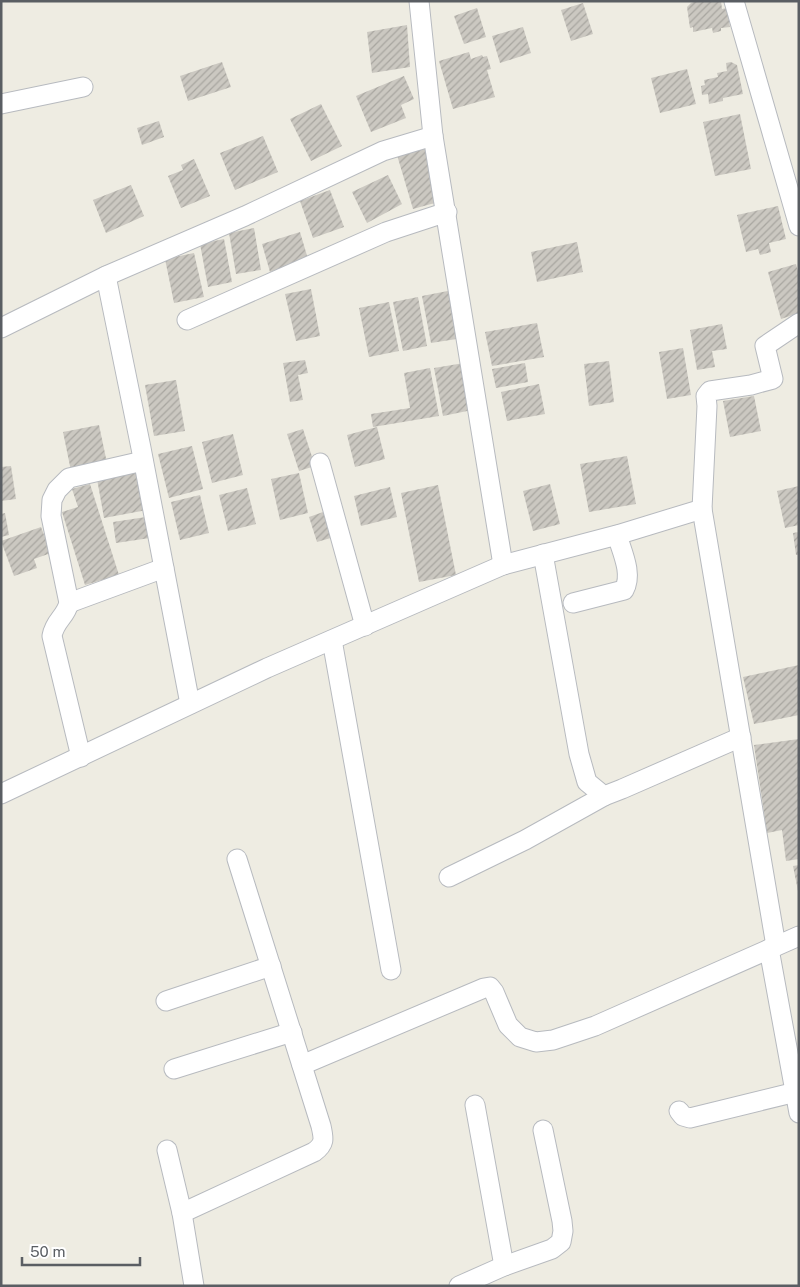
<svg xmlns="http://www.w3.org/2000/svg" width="800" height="1287" font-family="'Public Sans',sans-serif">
  <defs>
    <pattern id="building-hatch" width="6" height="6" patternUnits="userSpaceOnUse" patternTransform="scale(1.25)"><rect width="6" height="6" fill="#cbc8c1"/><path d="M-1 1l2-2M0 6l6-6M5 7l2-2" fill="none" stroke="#a8a6a0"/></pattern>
  </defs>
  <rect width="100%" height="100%" fill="#eeece2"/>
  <g fill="url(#building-hatch)">
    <path d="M696,1H721L722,9L727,8L730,27L721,28V31L713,33L712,28L693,32V27L690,28L687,7L691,3Z"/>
    <path d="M583,3L593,34L571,41L561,10Z"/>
    <path d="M477,8L486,37L464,44L454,16Z"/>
    <path d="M407,25L410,67L372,73L367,32Z"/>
    <path d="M523,27L531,53L500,63L492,36Z"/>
    <path d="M469,52L471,59L482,55L483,57L487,56L491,69L487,70L495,97L453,109L439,61Z"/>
    <path d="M222,62L231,87L188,101L180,76Z"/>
    <path d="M731,62L737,65L743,94L723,98V101L709,104L708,94L702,95L701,86L705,85L704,80L718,77L717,73L727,71L726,63Z"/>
    <path d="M687,69L696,104L660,113L651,78Z"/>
    <path d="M404,76L414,99L401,105L406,118L371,132L356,96Z"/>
    <path d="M321,104L342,146L311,161L290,119Z"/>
    <path d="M740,114L751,169L715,176L703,122Z"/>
    <path d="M159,121L164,137L142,145L137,128Z"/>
    <path d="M263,136L278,172L235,190L220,153Z"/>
    <path d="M425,147L442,201L413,209L397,155Z"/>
    <path d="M194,159L210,196L181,208L168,176L183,170L181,165Z"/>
    <path d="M388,175L402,204L367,223L352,192Z"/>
    <path d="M131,185L144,216L106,233L93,200Z"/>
    <path d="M330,190L344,227L313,238L300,201Z"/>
    <path d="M778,206L786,239L769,243L771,252L760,255L758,249L746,252L737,215Z"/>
    <path d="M254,228L261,270L236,274L229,233Z"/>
    <path d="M300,232L308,259L270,272L262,244Z"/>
    <path d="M224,239L232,282L208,287L200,244Z"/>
    <path d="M577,242L583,272L537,282L531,252Z"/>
    <path d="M194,253L204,297L174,303L165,259Z"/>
    <path d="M796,264L799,275V313L781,319L768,272Z"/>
    <path d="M311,289L320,336L296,341L285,294Z"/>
    <path d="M453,290L463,338L431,343L422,296Z"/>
    <path d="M418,297L427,346L403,351L393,302Z"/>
    <path d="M389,302L399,351L369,357L359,308Z"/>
    <path d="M537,323L544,357L492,366L485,332Z"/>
    <path d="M722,324L727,349L712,351L715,367L697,370L690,330Z"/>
    <path d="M683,348L691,395L667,399L659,352Z"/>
    <path d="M305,360L308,373L298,375L303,400L290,402L283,363Z"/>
    <path d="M609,361L614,402L589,406L584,364Z"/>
    <path d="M464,363L472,410L443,416L434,368Z"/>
    <path d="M525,363L528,382L496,388L492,369Z"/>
    <path d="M430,368L439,416L373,427L371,414L410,408L404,373Z"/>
    <path d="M176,380L185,431L154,436L145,385Z"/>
    <path d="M539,384L545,414L507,421L501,392Z"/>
    <path d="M754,396L761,431L730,437L723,401Z"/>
    <path d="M99,425L107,463L71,471L63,432Z"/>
    <path d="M377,427L385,459L355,467L347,435Z"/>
    <path d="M303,429L315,466L299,471L287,434Z"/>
    <path d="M233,434L243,475L212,483L202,442Z"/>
    <path d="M192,446L203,489L169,498L158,454Z"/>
    <path d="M627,456L636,504L589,512L580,464Z"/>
    <path d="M11,466L16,499L1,501V467Z"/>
    <path d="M141,472L147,510L104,518L97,479Z"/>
    <path d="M299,473L308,513L280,520L271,479Z"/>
    <path d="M90,484L119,575L85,585L62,512L78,507L72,489Z"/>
    <path d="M550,484L560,524L533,531L523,491Z"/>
    <path d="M438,485L456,575L419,582L401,493Z"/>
    <path d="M799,486V525L785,528L777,491Z"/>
    <path d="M390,487L397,517L361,526L354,496Z"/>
    <path d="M247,488L256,524L228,531L219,495Z"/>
    <path d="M200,495L209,533L180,540L171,502Z"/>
    <path d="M326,511L334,537L317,542L309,517Z"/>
    <path d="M5,513L9,535L1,537V514Z"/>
    <path d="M146,517L150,538L116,543L113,522Z"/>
    <path d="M41,527L51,553L34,559L37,568L14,576L1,541Z"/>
    <path d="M799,532V555H796L793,533Z"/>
    <path d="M799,665V715L754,724L743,677Z"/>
    <path d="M799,739V859L786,861L782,830L767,833L754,745Z"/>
    <path d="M799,865V891H798L793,866Z"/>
  </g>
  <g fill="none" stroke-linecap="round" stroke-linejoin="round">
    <g stroke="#b7babf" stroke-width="21">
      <g id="minor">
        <path d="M419,1L433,136L503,565"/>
        <path d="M734,1L799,226"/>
        <path d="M1,104L83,87"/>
        <path d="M106,276L141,448L190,704"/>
        <path d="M187,320L386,232L447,212"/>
        <path d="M1,328L106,276L245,216L383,151L433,136"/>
        <path d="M320,463L365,626"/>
        <path d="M702,509L776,946"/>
        <path d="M543,554L579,754L587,782L604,796L622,789L741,737"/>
        <path d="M69,603L164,568"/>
        <path d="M573,603L624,590C633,574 622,552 617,535"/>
        <path d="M332,640L391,970"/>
        <path d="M81,757L52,636C55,620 65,618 69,603L51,516L52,500L57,490L69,478L143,461"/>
        <path d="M1,794L267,668L503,565L617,535L702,509L707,406L706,396L710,391L751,385L773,379L765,346L799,323"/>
        <path d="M449,877L525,840L604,796"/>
        <path d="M769,949L799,1113"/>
        <path d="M166,1001L271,966"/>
        <path d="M302,1065L484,988L490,987L494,992L508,1025L520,1037L536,1042L553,1040L595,1026L799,936"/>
        <path d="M174,1069L292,1032"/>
        <path d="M475,1105L504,1266"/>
        <path d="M679,1111L683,1116L690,1118L796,1092"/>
        <path d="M167,1150L182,1213L194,1286"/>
        <path d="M182,1213L314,1152C325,1144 324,1139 321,1126L237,859"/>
        <path d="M459,1286L504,1266L552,1249L561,1242L563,1231L562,1221L543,1130"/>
      </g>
    </g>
    <use href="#minor" stroke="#fff" stroke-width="19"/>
  </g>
  <rect width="800" height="1287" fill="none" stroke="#5a5e63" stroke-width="5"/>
  <path d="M22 1257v8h118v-8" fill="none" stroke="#5a5e63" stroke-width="2.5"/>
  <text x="30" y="1257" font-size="15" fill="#5a5e63" stroke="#ffffff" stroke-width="4" paint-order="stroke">50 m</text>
</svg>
